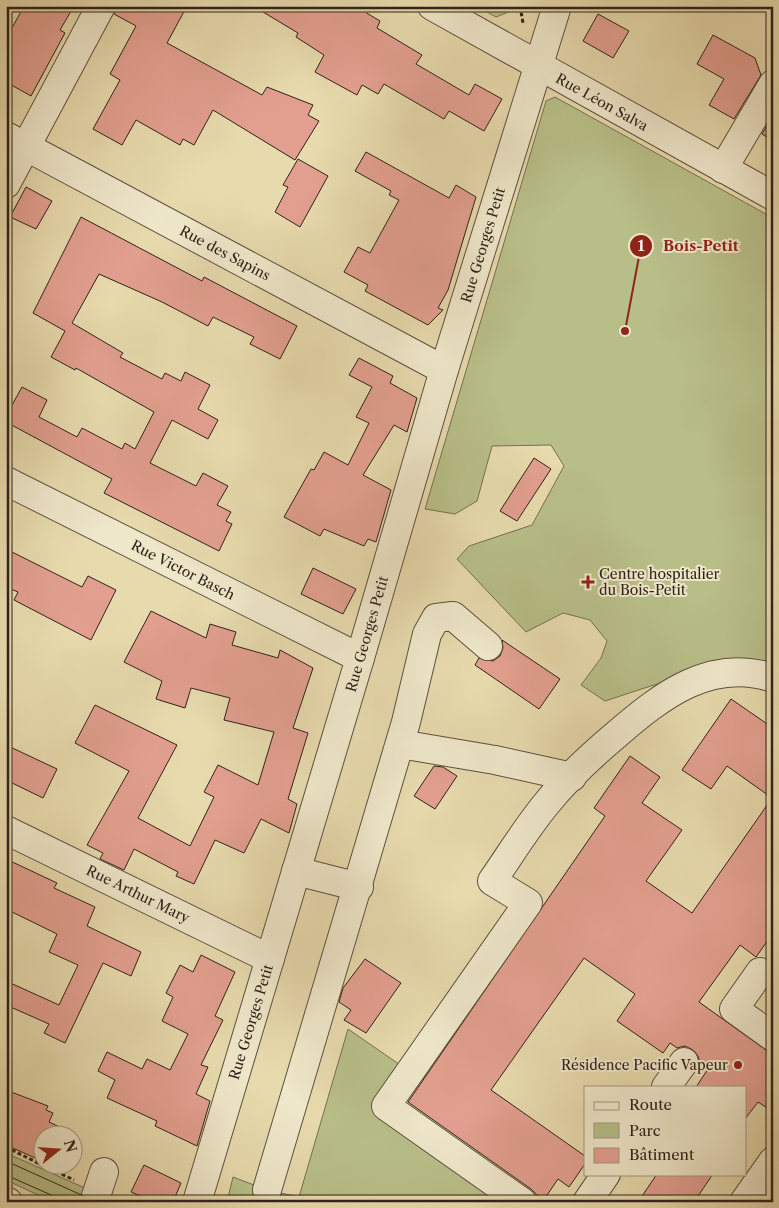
<svg xmlns="http://www.w3.org/2000/svg" width="779" height="1208" font-family="'Libre Caslon Text',serif">
  <rect width="100%" height="100%" fill="#e7daad"/>
  <filter id="stains"><feTurbulence type="fractalNoise" baseFrequency=".004" numOctaves="4"/><feColorMatrix values="0 0 0 0 .2 0 0 0 0 .09 0 0 0 0 .02 0 0 0 .5 -.17"/></filter>
  <radialGradient id="worn" r=".72"><stop offset=".6" stop-color="#630" stop-opacity="0"/><stop offset="1" stop-color="#630" stop-opacity=".3"/></radialGradient>
  <g fill="#b8be88" stroke="#747051">
    <path d="M476,6H510L511,11L496,17Z"/>
    <path d="M555,97L773,218V667L712,666L605,701L581,685L601,658L607,641L590,620L563,613L526,632L457,559L469,546L532,525L564,466L551,445L492,446L477,501L455,514L425,509L546,101Z"/>
    <path d="M348,1029L406,1069L381,1108L514,1202H227L233,1177L267,1190L299,1197Z"/>
    <path d="M6,1153L85,1188L80,1202H53L6,1180Z"/>
  </g>
  <g fill="#e29f8f" stroke="#2f221a">
    <path d="M24,6H74L60,30L65,33L31,96L6,82V39Z"/>
    <path d="M116,6H187L167,43L262,95L267,87L313,105L308,115L319,121L295,160L213,110L194,145L183,139L180,145L136,120L122,145L93,129L120,80L110,74L136,26L114,14Z"/>
    <path d="M253,6H355L380,21L377,28L422,55L416,64L469,95L475,84L502,99L484,131L449,111L444,119L384,84L378,94L362,85L357,95L315,72L324,55L296,37L298,33Z"/>
    <path d="M598,14L629,31L613,58L583,41Z"/>
    <path d="M713,35L755,58L761,75L734,119L709,105L724,79L697,64Z"/>
    <path d="M773,115V141L762,134Z"/>
    <path d="M366,152L449,198L456,185L476,197L448,290L438,308L443,310L428,325L365,291L368,285L344,272L358,247L370,253L399,200L389,195L391,191L355,171Z"/>
    <path d="M298,159L328,176L300,227L275,212L288,187L283,185Z"/>
    <path d="M26,187L52,201L36,229L10,217Z"/>
    <path d="M81,217L202,281L204,277L297,326L280,359L250,344L254,337L213,317L208,326L162,302L99,274L72,323L123,353L120,357L162,379L165,373L181,381L185,372L210,385L198,409L218,420L208,439L172,420L150,463L196,486L203,473L228,486L217,505L231,512L226,521L232,524L219,551L104,493L112,479L6,422V416L22,387L47,400L39,417L77,437L82,428L122,449L125,443L135,449L154,412L76,368L75,370L51,357L65,331L33,313Z"/>
    <path d="M359,358L393,376L390,383L417,398L407,432L394,425L363,475L391,490L376,542L368,539L364,546L324,529L320,536L284,517L311,469L314,470L324,452L348,465L369,423L356,417L372,387L349,375Z"/>
    <path d="M534,458L551,469L517,521L500,511Z"/>
    <path d="M6,549L82,587L88,576L116,590L91,640L14,600L18,592L6,587Z"/>
    <path d="M313,568L356,589L343,614L301,594Z"/>
    <path d="M151,611L206,638L210,624L236,632L232,645L278,658L280,650L313,668L293,728L308,733L288,799L297,804L289,833L261,819L244,853L215,840L194,884L176,876L178,872L134,849L124,870L100,859L103,853L87,845L129,771L75,743L95,705L177,745L138,818L190,846L214,797L204,792L218,765L258,785L274,732L224,720L230,698L191,688L185,708L156,699L162,681L124,662Z"/>
    <path d="M502,640L560,679L539,709L475,665L479,658L493,661L500,656L503,648Z"/>
    <path d="M731,699L773,728V933L756,957L740,945L699,1002L773,1055V1112L758,1102L745,1119V1087H696L708,1069L700,1063L698,1056L693,1050L685,1046L677,1048L670,1043L663,1053L617,1021L635,994L584,958L491,1090L585,1156V1164L569,1187L558,1179L543,1201L531,1189L408,1102L605,816L594,808L630,756L660,777L642,803L682,830L646,881L692,913L772,798L727,766L711,789L682,770Z"/>
    <path d="M6,745L57,769L43,798L6,780Z"/>
    <path d="M434,766L443,767L457,776L435,809L414,796Z"/>
    <path d="M6,859L57,883L54,888L95,907L87,926L141,952L131,976L103,963L65,1043L44,1033L49,1024L6,1005V981L59,1005L78,965L49,952L57,934L6,909Z"/>
    <path d="M201,955L235,972L215,1016L223,1020L201,1065L208,1067L196,1094L210,1101L197,1146L155,1126L157,1121L107,1098L115,1080L98,1071L107,1052L142,1069L147,1059L170,1070L188,1034L162,1021L173,997L166,993L180,965L193,972Z"/>
    <path d="M365,959L401,983L366,1033L344,1020L351,1010L339,1002L343,988Z"/>
    <path d="M6,1090L48,1106L46,1110L53,1113L49,1122L77,1135L72,1145V1136H42V1161L6,1145Z"/>
    <path d="M144,1165L181,1183L173,1202H154L131,1192Z"/>
    <path d="M657,1174H713L694,1202H638Z"/>
  </g>
  <g fill="none" stroke-linecap="round" stroke-linejoin="round">
    <g stroke="#5d503f" stroke-width="30">
      <g id="minor">
        <path d="M432,6L773,196"/>
        <path d="M6,136L444,370"/>
        <path d="M723,169L773,84"/>
        <path d="M6,184L101,6"/>
        <path d="M6,481L360,658"/>
        <path d="M400,744L495,760L572,777"/>
        <path d="M6,830L270,959"/>
        <path d="M296,871L359,887"/>
        <path d="M760,972L734,1009L773,1037"/>
        <path d="M666,1087L684,1062"/>
        <path d="M267,1190L406,722L427,634L436,618L453,616L488,646"/>
        <path d="M6,1201L8,1202"/>
        <path d="M94,1202L104,1172"/>
        <path d="M197,1202L360,658L444,370L557,6"/>
        <path d="M522,1202L386,1106L528,903L492,881C510,855 527,827 547,803C567,778 592,755 617,734C661,696 711,657 773,678"/>
        <path d="M587,1202L606,1174"/>
        <path d="M744,1202L773,1161"/>
      </g>
    </g>
    <g stroke="#2f221a" stroke-width="3" stroke-dasharray="4 2.5" stroke-linecap="butt">
      <path d="M520,6L523,23"/>
      <path d="M6,1147L42,1165"/>
      <path d="M44,1166L74,1180"/>
    </g>
    <use href="#minor" stroke="#efe7ca" stroke-width="28"/>
    <g stroke="#2f221a" stroke-width="1">
      <path d="M6,1161L97,1202"/>
      <path d="M6,1175L67,1202"/>
    </g>
  </g>
  <g fill="#8f2418" stroke="#efe7ca" stroke-width="2">
    <path d="M585.5 574.5h5v5h5v5h-5v5h-5v-5h-5v-5h5z"/>
    <circle cx="738" cy="1065" r="5"/>
  </g>
  <g text-anchor="middle" stroke-width="4" stroke-linejoin="round" paint-order="stroke">
    <g font-size="14" fill="#2f221a" stroke="#efe7ca">
      <text transform="translate(602 102) rotate(29)" y="5">Rue Léon Salva</text>
      <text transform="translate(483 245) rotate(-73)" y="5">Rue Georges Petit</text>
      <text transform="translate(225 253) rotate(28)" y="5">Rue des Sapins</text>
      <text transform="translate(183 570) rotate(27)" y="5">Rue Victor Basch</text>
      <text transform="translate(367 634) rotate(-74)" y="5">Rue Georges Petit</text>
      <text transform="translate(138 894) rotate(26)" y="5">Rue Arthur Mary</text>
      <text transform="translate(251 1022) rotate(-73)" y="5">Rue Georges Petit</text>
    </g>
    <g font-size="14" fill="#2f221a" stroke="#efe7ca" text-anchor="start">
      <text x="599" y="579">Centre hospitalier<tspan x="599" dy="16">du Bois-Petit</tspan></text>
      <text x="728" y="1070" text-anchor="end">Résidence Pacific Vapeur</text>
    </g>
  </g>
  <path fill="none" stroke="#8f2418" stroke-width="2" d="M625 331L641 246"/>
  <g fill="#8f2418" stroke="#efe7ca" stroke-width="2">
    <circle cx="625" cy="331" r="5"/>
    <circle cx="641" cy="246" r="12"/>
  </g>
  <g font-size="15" text-anchor="middle" font-weight="bold" fill="#fff">
    <text x="641" y="251">1</text>
  </g>
  <g font-size="15" text-anchor="middle" font-weight="bold" fill="#8f2418" stroke="#efe7ca" stroke-width="4" stroke-linejoin="round" paint-order="stroke">
    <text x="701" y="251">Bois-Petit</text>
  </g>
  <rect width="779" height="1208" fill="none" stroke="#e7daad" stroke-width="25"/>
  <rect x="8" y="8" width="764" height="1193" fill="none" stroke="#2f221a" stroke-width="2.5"/>
  <rect x="12" y="12" width="754" height="1183" fill="none" stroke="#2f221a"/>
  <rect x="584" y="1086" width="162" height="90" fill="#efe7ca" stroke="#a29884"/>
  <rect x="594" y="1102" width="25" height="8" fill="#efe7ca" stroke="#a29884"/>
  <text x="629" y="1110" font-size="15" fill="#2f221a">Route</text>
  <rect x="594" y="1123" width="25" height="15" fill="#b8be88" stroke="#a29884"/>
  <text x="629" y="1136" font-size="15" fill="#2f221a">Parc</text>
  <rect x="594" y="1148" width="25" height="15" fill="#e29f8f" stroke="#a29884"/>
  <text x="629" y="1160" font-size="15" fill="#2f221a">Bâtiment</text>
  <g transform="translate(58 1150) rotate(73)"><circle r="24" fill="#efe7ca" stroke="#a29884"/>
  <path d="M0-4L9 19L0 12L-9 19Z" fill="#8f2418"/>
  <text y="-8" font-size="14" font-weight="bold" text-anchor="middle" fill="#2f221a">N</text>
  </g>
  <rect width="100%" height="100%" filter="url(#stains)"/>
  <rect width="100%" height="100%" fill="url(#worn)"/>
</svg>
